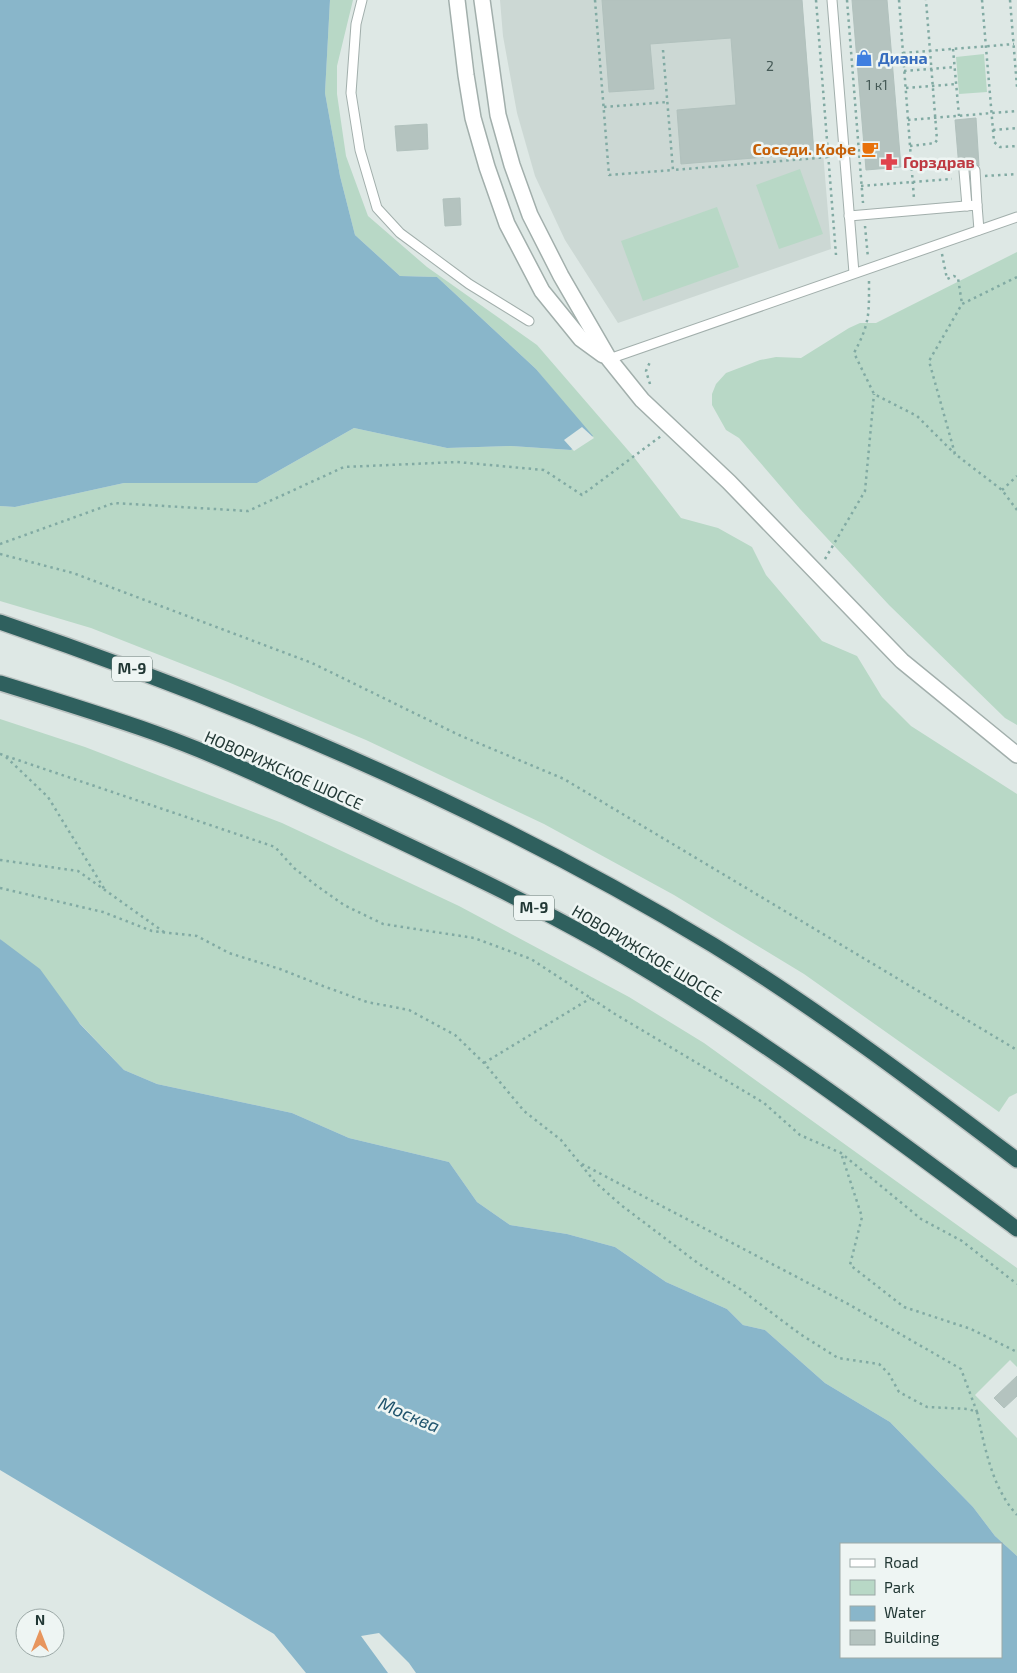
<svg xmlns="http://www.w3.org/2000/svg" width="1017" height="1673" font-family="'Exo 2',sans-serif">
  <rect width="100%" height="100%" fill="#dee8e5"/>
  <path fill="#ccd8d4" d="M500,0H802L814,152H823L831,249L618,323L565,240L535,176L517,113L503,36Z"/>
  <g fill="#b8d8c6">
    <path d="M330,0H353L337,66V94L346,156L368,216L427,267L537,345L633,456L681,518L718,528L752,547L766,575L822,641L857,656L882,697L911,726L1017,794V1093L1009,1097L999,1112L804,974L674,895L544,824L366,740L228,682L91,628L0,601V506L15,507L124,483H257L354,428L447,448L511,446L571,450L592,437L536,369L437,277L400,276L355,235L340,176L325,93Z"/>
    <path d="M984,54L987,92L959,94L956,57Z"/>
    <path d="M800,169L823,234L779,249L756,185Z"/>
    <path d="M717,207L739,267L643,301L621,241Z"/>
    <path d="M1017,252V725L1005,718L889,605L800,509L739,438L726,430L712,405V394L716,384L726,373L760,360L776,357L801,358L849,328L860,323H876Z"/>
    <path d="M0,719L85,747L282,823L459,906L629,997L704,1043L1017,1268V1367L1010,1360L975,1395L1017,1438V1556L995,1536L973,1507L890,1422L825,1383L765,1330L743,1325L727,1309L666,1282L615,1247L567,1234L510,1225L477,1202L449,1162L349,1138L292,1113L157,1084L124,1070L0,939Z"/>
  </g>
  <g fill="#89b6ca" fill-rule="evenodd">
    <path d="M0,0H330L325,93L340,176L355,235L400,276L437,277L536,369L593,436L571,450L511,446L447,448L354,428L257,483H124L15,507L0,506Z"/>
    <path d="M0,939L40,969L80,1024L124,1070L157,1084L292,1113L349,1138L449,1162L477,1202L510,1225L567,1234L615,1247L666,1282L727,1309L743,1325L765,1330L825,1383L890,1422L973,1507L995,1536L1017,1556V1673H416L409,1663L379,1633L361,1636L388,1673H306L274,1634L0,1470ZM841,1544H1001V1657H841Z"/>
  </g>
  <path fill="#dee8e5" d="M582,427L594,438L574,451L564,440Z"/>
  <g fill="#b4c3bf" stroke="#b1c1bd">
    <path d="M602,0H802L814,153L681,164L677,110L736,105L731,38L650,44L654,89L609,92Z"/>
    <path d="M852,0H887L901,167L866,170Z"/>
    <path d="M976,118L979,166L974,164L969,168L963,165L959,168L955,120Z"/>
    <path d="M427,124L428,149L397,151L395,126Z"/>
    <path d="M460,198L461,225L445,226L443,199Z"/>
    <path d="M1017,1376V1396L1004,1408L994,1398Z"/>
  </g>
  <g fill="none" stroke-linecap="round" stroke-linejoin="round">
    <g stroke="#a2afac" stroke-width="11">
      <g id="service">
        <path d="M362,0L356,24L351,93L360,150L377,208L400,233L469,284L529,321"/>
        <path d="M832,0L854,273"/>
        <path d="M975,170L977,205"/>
        <path d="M964,171L967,206"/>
        <path d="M849,216L977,205L979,230"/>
        <path d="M609,359L1017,217"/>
      </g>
    </g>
    <g stroke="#a2afac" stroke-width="18">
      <g id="minor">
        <path d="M457,0L466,75L473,118L487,167L507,224L542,291L581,339L603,355"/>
        <path d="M482,0L498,115L512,165L530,215L561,276L609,359L642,400L729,482L902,661L1017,755"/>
      </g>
    </g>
    <g stroke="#bcc3c2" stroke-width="18">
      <g id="motorway">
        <path d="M0,622C247,706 490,810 713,945C819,1010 918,1085 1017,1160"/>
        <path d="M0,683C52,699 104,715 155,733C225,758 292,791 359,822C439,860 521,898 599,942C746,1026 882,1128 1017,1229"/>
      </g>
    </g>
    <g stroke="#81aaa3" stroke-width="2.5" stroke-dasharray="2.5 4" stroke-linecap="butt">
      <path d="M595,0L609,175L673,170"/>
      <path d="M816,0L836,255"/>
      <path d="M847,0L863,203"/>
      <path d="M899,0L914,199"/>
      <path d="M982,0L994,142L1000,147L1017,146"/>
      <path d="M1010,0L1017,87"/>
      <path d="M953,49L959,116"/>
      <path d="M663,50L673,170L829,157"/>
      <path d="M903,53L1014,44"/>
      <path d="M904,71L955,67"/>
      <path d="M906,88L956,84"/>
      <path d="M604,107L667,102"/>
      <path d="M908,120L1017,111"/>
      <path d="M993,130L1017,128"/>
      <path d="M910,146L935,143L937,140L926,0"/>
      <path d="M985,176L1017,174"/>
      <path d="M861,186L952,179"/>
      <path d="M865,226L868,258"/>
      <path d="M942,254L947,279L954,276L958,278L962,304"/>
      <path d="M1017,277L962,304L929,361L955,454L1002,490L1017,510"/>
      <path d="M869,281C869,314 870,323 854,353L874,394L917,416L955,454"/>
      <path d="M650,384L646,371L650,362"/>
      <path d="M1002,490L1017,476"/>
      <path d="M0,544L114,503L248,511L344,467L457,462L544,470L582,495L661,436"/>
      <path d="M0,554L73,573L312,663L459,735L564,779L1017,1050"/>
      <path d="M825,559L865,491L874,394"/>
      <path d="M0,754L275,847L294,868L317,886L344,905L383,924L474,938L531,959L615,1014L764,1103L800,1135L841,1153L921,1219L962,1241L1017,1284"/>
      <path d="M6,757L48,797L105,890"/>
      <path d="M0,860L78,871L164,932"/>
      <path d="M0,888L103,912L152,931L197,936L229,953L280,969L323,986L367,1002L409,1010L455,1035L484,1063L524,1111L561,1140L595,1182L621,1205L699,1264L740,1289L800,1334L838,1358L879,1364L889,1374L899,1392L927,1407L968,1409L977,1412C985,1448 992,1488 1017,1515"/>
      <path d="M484,1063L591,998"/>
      <path d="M842,1156L862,1217L850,1265L904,1307L971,1329L1017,1352"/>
      <path d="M582,1164L850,1305L961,1369L977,1412"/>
    </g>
    <use href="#service" stroke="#fff" stroke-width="9"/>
    <use href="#minor" stroke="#fff" stroke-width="15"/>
    <use href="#motorway" stroke="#2f605e" stroke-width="15"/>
  </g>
  <defs>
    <g id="shop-bare" transform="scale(1.35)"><path d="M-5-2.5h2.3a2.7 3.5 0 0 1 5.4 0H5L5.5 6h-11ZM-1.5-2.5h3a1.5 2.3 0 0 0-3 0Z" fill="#3f7fe0" stroke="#eef5f3" stroke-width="2.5" paint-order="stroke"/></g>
    <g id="cafe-bare" transform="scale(1.35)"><path d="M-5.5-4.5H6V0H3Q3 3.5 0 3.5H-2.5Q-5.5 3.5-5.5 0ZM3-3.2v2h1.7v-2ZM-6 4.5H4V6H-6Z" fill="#e8710a" stroke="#eef5f3" stroke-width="2.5" paint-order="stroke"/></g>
    <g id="pharmacy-bare" transform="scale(1.35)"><path d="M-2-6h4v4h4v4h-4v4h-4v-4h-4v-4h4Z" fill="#e0444e" stroke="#eef5f3" stroke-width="2.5" paint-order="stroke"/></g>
  </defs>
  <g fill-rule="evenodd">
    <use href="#shop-bare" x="864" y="58"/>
    <use href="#cafe-bare" x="870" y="149"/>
    <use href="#pharmacy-bare" x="889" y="162"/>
  </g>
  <g text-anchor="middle" stroke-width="5" stroke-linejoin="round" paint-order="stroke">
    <g font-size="14" fill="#465a57">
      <text x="770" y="71">2</text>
      <text x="877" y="90">1 к1</text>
    </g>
    <g fill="#eef5f3" stroke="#5e706d" stroke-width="1">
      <rect x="112" y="656.5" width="40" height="25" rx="4"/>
      <rect x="514" y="895.5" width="40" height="25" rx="4"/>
    </g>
    <g font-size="15" font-weight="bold" fill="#213734">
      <text x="132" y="674">М-9</text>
      <text x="534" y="913">М-9</text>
    </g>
    <g font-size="16" font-weight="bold" fill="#366cbe" stroke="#eef5f3" text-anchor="start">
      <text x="878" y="64">Диана</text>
    </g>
    <g font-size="16" font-weight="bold" fill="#c56008" stroke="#eef5f3" text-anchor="end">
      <text x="856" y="155">Соседи. Кофе</text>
    </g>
    <g font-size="16" font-weight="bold" fill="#be3a42" stroke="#eef5f3" text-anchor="start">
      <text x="903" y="168">Горздрав</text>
    </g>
    <g font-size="16" fill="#213734" stroke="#eef5f3">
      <text transform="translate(284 770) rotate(24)" y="6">НОВОРИЖСКОЕ ШОССЕ</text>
      <text transform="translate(647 953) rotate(31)" y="6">НОВОРИЖСКОЕ ШОССЕ</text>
    </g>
    <g font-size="18" font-style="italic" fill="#20546d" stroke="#eef5f3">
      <text transform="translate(409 1415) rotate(23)" y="6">Москва</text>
    </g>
  </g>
  <rect x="840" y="1543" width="162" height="115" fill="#eef5f3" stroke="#9ca9a7"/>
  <rect x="850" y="1559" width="25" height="8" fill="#ffffff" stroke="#9ca9a7"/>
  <text x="884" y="1568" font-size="15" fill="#213734">Road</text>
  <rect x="850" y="1580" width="25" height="15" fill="#b8d8c6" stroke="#9ca9a7"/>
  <text x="884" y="1593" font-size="15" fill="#213734">Park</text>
  <rect x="850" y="1606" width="25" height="15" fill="#89b6ca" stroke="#9ca9a7"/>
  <text x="884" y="1618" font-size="15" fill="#213734">Water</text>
  <rect x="850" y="1630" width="25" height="15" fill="#b4c3bf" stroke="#9ca9a7"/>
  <text x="884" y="1643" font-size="15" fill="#213734">Building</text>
  <g transform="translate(40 1633)"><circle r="24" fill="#eef5f3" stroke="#9ca9a7"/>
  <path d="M0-4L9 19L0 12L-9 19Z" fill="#e7955d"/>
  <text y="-8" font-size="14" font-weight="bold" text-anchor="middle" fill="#213734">N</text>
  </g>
</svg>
